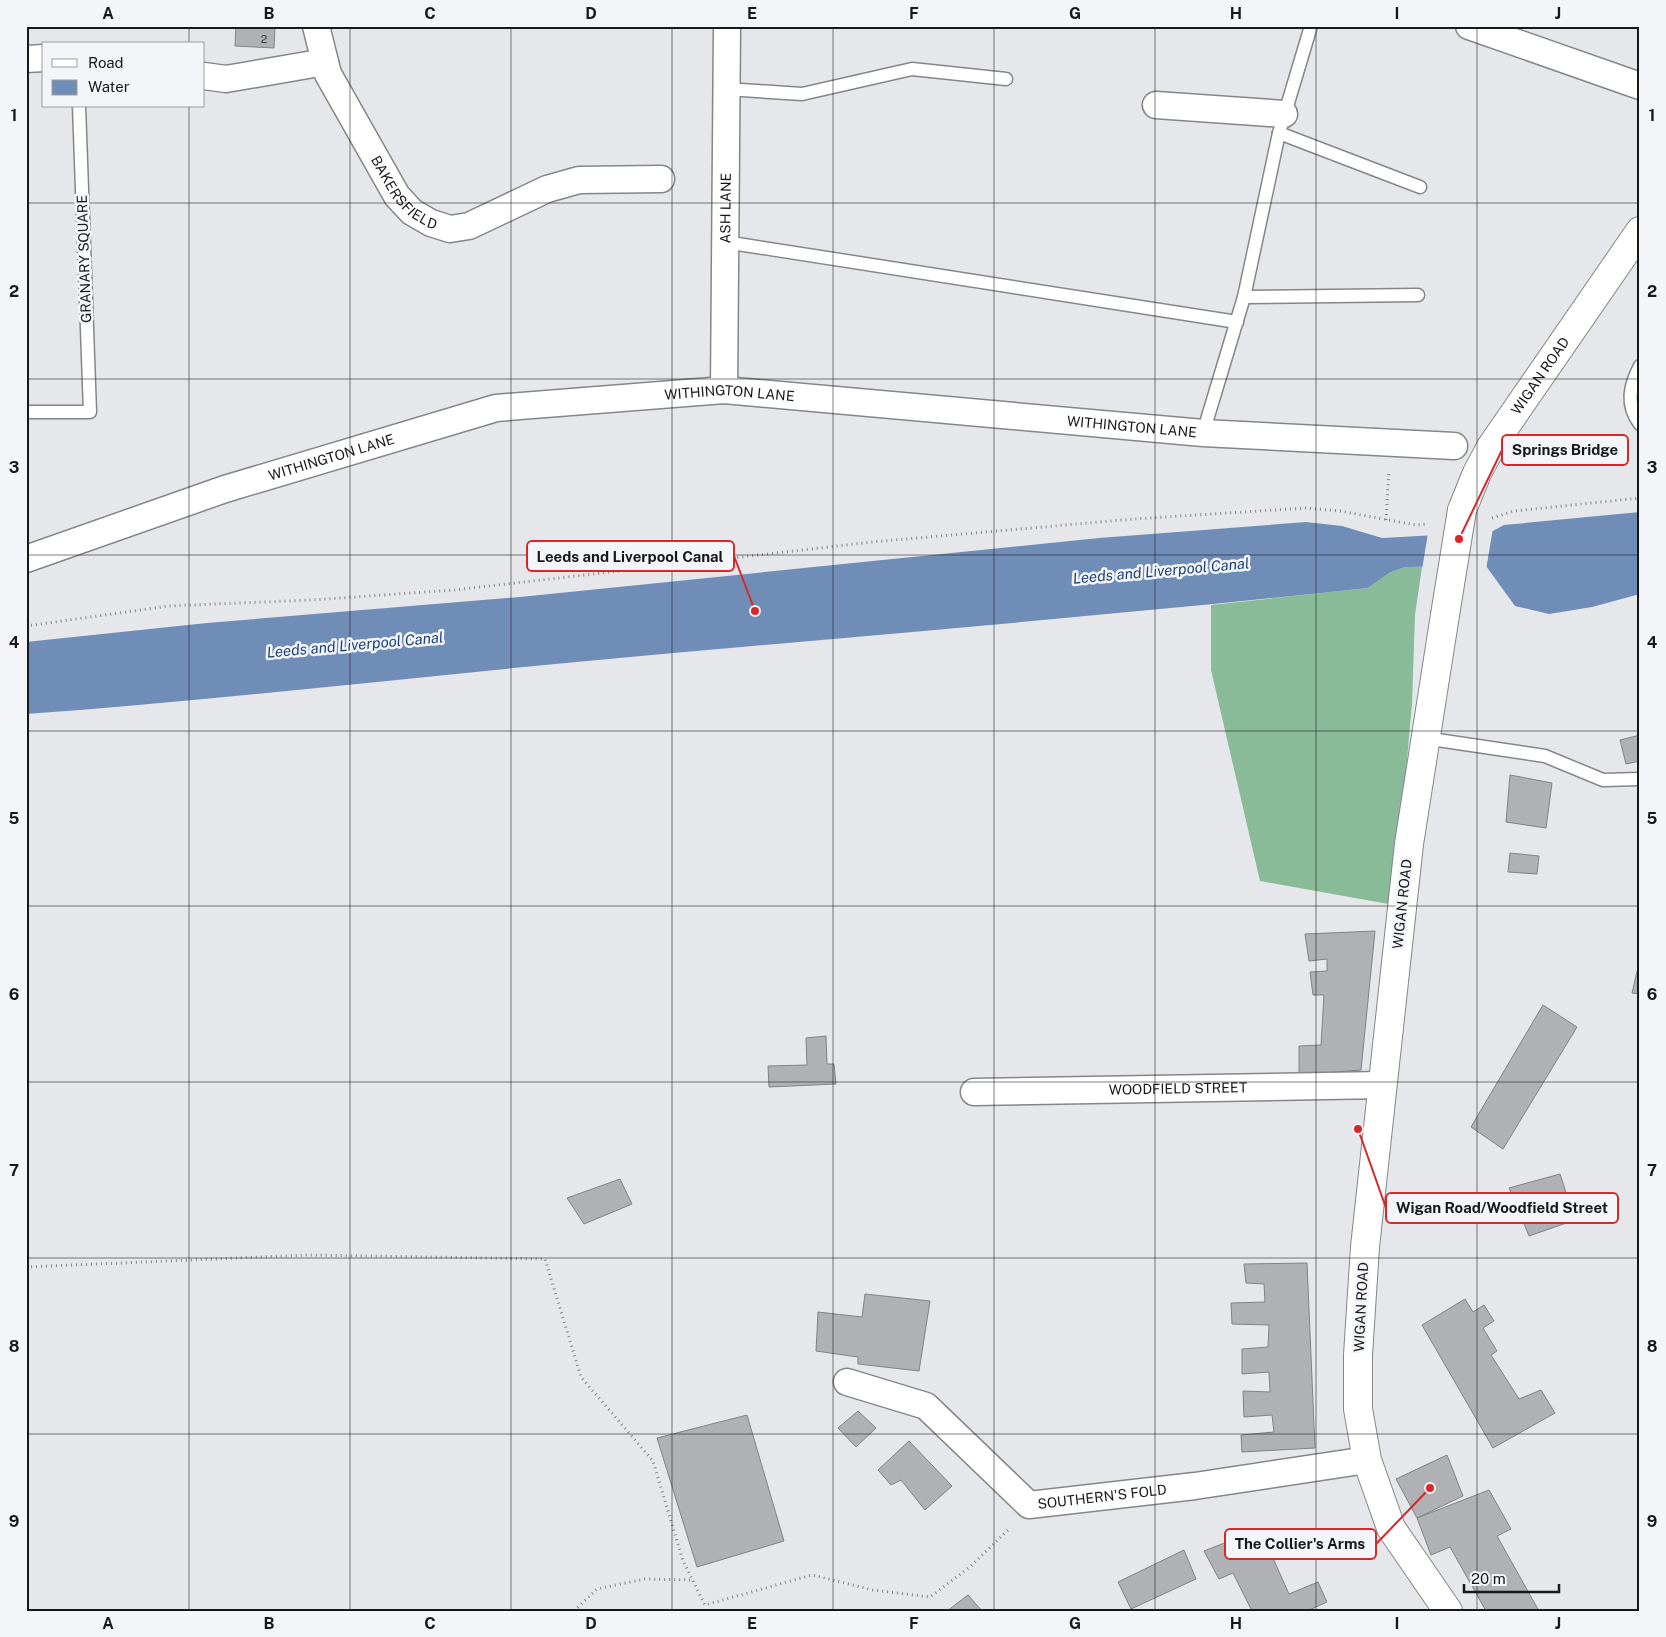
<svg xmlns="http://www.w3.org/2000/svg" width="1666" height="1637" font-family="'Public Sans',sans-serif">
  <rect width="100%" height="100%" fill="#e6e7ea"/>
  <path fill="#89bb98" d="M1405,567H1422L1415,615L1412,704L1394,905L1260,881L1211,670V605L1368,588L1389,573Z"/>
  <path fill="#708db8" d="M1640,512V594L1592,607L1549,614L1515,606L1486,566L1405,567L1389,573L1368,588C1101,617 833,638 566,663C386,680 206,701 26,714V642L207,623L520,597L1099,538L1306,522L1342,526L1382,538L1491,532L1504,525Z"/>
  <path fill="#e6e7ea" d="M1493,528L1486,570H1422L1428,533Z"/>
  <g fill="#afb1b4" stroke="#808284">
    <path d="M236,26H275L274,48L235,46Z"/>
    <path d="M1640,735V761L1626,764L1620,740Z"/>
    <path d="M1510,775L1552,783L1546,828L1506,822Z"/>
    <path d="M1510,853L1539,856L1537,874L1508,872Z"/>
    <path d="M1375,931L1361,1070L1299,1075V1046L1321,1045L1324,995H1313L1310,972L1327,971V959L1309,961L1305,934Z"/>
    <path d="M1640,959V994L1632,993Z"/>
    <path d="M1543,1005L1577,1027L1503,1149L1471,1127Z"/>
    <path d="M826,1036L827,1064H834L836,1084L769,1087L768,1066L807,1065L806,1038Z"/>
    <path d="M1560,1174L1575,1220L1529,1236L1509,1188Z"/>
    <path d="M620,1179L632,1204L584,1224L567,1198Z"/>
    <path d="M1307,1263L1315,1448L1242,1452L1241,1435L1274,1432L1272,1415L1244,1417L1243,1391L1270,1392L1269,1372L1242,1374V1349L1268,1347L1269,1325L1232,1324L1231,1303L1265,1302L1264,1284L1246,1283L1244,1264Z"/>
    <path d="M865,1294L930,1301L919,1371L858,1364V1357L816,1351L818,1312L862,1317Z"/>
    <path d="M1465,1299L1473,1312L1484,1305L1494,1321L1483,1328L1497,1351L1491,1355L1519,1399L1541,1390L1555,1413L1493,1448L1422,1325Z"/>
    <path d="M858,1411L876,1428L856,1447L838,1428Z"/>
    <path d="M747,1415L784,1541L697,1567L657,1438Z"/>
    <path d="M909,1441L952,1486L925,1510L901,1480L891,1485L878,1470Z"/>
    <path d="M1447,1455L1463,1496L1417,1518L1396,1479Z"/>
    <path d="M1489,1490L1511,1529L1497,1536L1539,1611H1486L1450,1547L1431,1555L1417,1518Z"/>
    <path d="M1260,1529L1289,1594L1318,1582L1327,1602L1307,1611H1252L1233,1573L1219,1579L1204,1551Z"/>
    <path d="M1184,1550L1196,1579L1131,1609L1118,1582Z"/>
    <path d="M968,1595L982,1611H947Z"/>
  </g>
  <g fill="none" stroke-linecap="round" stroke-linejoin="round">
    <g stroke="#858689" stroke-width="15">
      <g id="service">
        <path d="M726,89L802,94L912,69L1006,79"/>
        <path d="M1279,133L1420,187"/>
        <path d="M725,242L1237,322"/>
        <path d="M1244,297L1418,295"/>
        <path d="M1640,366C1630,385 1625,405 1640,424"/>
        <path d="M26,412H90L79,106"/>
        <path d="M1203,433L1244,297L1279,133L1311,26"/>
        <path d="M1424,738L1545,756L1603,780L1640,779"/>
      </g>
    </g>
    <g stroke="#858689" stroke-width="29">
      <g id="minor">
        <path id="s1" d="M316,26L328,74L397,196L412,212L431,223L450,229L469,226L547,189L579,180L661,179"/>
        <path d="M1469,26L1640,86"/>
        <path d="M26,59L44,58"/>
        <path d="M204,76L226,79L325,62"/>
        <path d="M1156,105L1284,114"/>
        <path id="s2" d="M724,390L727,26"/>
        <path id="s3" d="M26,559L225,489L496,408L724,390L1203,433L1454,446"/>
        <path id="s4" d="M974,1092L1382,1085"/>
        <path id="s5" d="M847,1382L926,1406L1029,1505L1195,1486L1367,1460"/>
      </g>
    </g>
    <g stroke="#858689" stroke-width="30">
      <g id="secondary">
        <path id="s6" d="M1462,510L1477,473L1491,447L1640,231"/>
        <path d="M1445,615L1409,844L1365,1247L1358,1355V1409L1367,1460L1391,1528L1448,1611"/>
      </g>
    </g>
    <g stroke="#848588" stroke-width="3" stroke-dasharray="1 4" stroke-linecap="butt">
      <path d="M1492,518L1514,511L1640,498"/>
      <path d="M1386,520L1389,471"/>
      <path d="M26,626L169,606L312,600L454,590L872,542L1134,519L1306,508L1340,511L1416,525L1428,524"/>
      <path d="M26,1267L308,1255L545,1259L581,1377L653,1461L683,1561L705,1605L812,1575L873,1590L930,1597L971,1566L1010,1528"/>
      <path d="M574,1611L597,1589L645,1579L693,1580"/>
    </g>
    <use href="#service" stroke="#fff" stroke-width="12"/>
    <use href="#minor" stroke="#fff" stroke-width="26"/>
    <use href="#secondary" stroke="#fff" stroke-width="28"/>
    <g stroke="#858689" stroke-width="30" stroke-linecap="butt">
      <path id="secondary-bridge" d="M1445,615L1462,510"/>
    </g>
    <use href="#secondary-bridge" stroke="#fff" stroke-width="28"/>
  </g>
  <path fill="none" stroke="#171819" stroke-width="1" stroke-opacity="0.55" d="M189,26V44M350,26V1611M511,26V1611M672,26V1611M833,26V1611M994,26V1611M1155,26V1611M1316,26V1611M1477,26V1611M189,106V1611M26,203H1640M26,379H1640M26,555H1640M26,731H1640M26,906H1640M26,1082H1640M26,1258H1640M26,1434H1640"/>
  <g text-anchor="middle" stroke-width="5" stroke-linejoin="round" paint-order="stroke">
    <g font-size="11" fill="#3d3e40">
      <text x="264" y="43">2</text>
    </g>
    <g font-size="14" fill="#171819" stroke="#f3f5f8">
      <text dy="5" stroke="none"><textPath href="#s1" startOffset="192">BAKERSFIELD</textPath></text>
      <text dy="5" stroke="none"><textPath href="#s2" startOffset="182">ASH LANE</textPath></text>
      <text transform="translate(84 259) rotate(-92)" y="5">GRANARY SQUARE</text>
      <text dy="5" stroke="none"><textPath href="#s6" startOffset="156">WIGAN ROAD</textPath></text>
      <text dy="5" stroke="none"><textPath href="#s3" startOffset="728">WITHINGTON LANE</textPath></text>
      <text dy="5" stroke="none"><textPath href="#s3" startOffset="1132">WITHINGTON LANE</textPath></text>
      <text dy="5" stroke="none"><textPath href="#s3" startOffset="322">WITHINGTON LANE</textPath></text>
      <text transform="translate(1402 904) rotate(-84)" y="5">WIGAN ROAD</text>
      <text dy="5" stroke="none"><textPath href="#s4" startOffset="204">WOODFIELD STREET</textPath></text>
      <text transform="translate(1361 1307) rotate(-87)" y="5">WIGAN ROAD</text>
      <text dy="5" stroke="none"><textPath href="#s5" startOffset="299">SOUTHERN'S FOLD</textPath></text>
    </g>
    <g font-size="15" font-style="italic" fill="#1d437a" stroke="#f3f5f8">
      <text transform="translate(1161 571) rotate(-5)" y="5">Leeds and Liverpool Canal</text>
      <text transform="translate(355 645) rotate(-5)" y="5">Leeds and Liverpool Canal</text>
    </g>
  </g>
  <path fill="none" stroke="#d62828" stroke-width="2" d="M1459 539L1502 450M755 611L734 556M1358 1129L1386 1208M1430 1488L1376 1544"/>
  <g fill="#d62828" stroke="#f3f5f8" stroke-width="2">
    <circle cx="1459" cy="539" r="5"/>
    <circle cx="755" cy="611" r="5"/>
    <circle cx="1358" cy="1129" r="5"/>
    <circle cx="1430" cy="1488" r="5"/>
  </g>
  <g fill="#f3f5f8" stroke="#d62828" stroke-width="2">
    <rect x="1502" y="435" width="126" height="30" rx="5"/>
    <rect x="527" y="541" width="207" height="30" rx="5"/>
    <rect x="1386" y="1193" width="232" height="30" rx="5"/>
    <rect x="1225" y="1529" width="151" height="30" rx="5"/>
  </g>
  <g font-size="15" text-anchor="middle" font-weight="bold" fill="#171819">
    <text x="1565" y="455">Springs Bridge</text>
    <text x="630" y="562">Leeds and Liverpool Canal</text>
    <text x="1502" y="1213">Wigan Road/Woodfield Street</text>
    <text x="1300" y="1549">The Collier's Arms</text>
  </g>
  <rect width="1666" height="1637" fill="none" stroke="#f3f5f8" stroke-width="55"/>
  <rect x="42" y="42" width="162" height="65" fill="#f3f5f8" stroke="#9b9d9f"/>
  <rect x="52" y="59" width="25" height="8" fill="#ffffff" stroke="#9b9d9f"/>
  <text x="88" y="68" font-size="15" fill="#171819">Road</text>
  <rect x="52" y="80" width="25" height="15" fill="#708db8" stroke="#9b9d9f"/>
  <text x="88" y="92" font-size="15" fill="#171819">Water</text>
  <path d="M1464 1584v8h95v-8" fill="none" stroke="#171819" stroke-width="2.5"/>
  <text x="1471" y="1584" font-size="15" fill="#171819" stroke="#f3f5f8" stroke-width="4" paint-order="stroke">20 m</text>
  <rect x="28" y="28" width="1610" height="1582" fill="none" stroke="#171819" stroke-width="2"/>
  <g font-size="16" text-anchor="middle" font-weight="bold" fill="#171819">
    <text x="108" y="19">A</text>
    <text x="269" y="19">B</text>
    <text x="430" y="19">C</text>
    <text x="591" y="19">D</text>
    <text x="752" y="19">E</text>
    <text x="914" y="19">F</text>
    <text x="1075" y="19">G</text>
    <text x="1236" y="19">H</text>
    <text x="1397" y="19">I</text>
    <text x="1558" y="19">J</text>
    <text x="14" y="121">1</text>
    <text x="1652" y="121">1</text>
    <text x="14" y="297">2</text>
    <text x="1652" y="297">2</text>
    <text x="14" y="473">3</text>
    <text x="1652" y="473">3</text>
    <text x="14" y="648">4</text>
    <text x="1652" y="648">4</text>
    <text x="14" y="824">5</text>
    <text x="1652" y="824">5</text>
    <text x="14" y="1000">6</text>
    <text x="1652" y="1000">6</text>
    <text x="14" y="1176">7</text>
    <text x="1652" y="1176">7</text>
    <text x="14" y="1352">8</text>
    <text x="1652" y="1352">8</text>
    <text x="14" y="1527">9</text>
    <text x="1652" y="1527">9</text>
    <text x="108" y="1629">A</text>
    <text x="269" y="1629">B</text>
    <text x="430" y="1629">C</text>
    <text x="591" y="1629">D</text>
    <text x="752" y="1629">E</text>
    <text x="914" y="1629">F</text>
    <text x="1075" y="1629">G</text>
    <text x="1236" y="1629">H</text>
    <text x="1397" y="1629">I</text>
    <text x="1558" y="1629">J</text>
  </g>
</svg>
